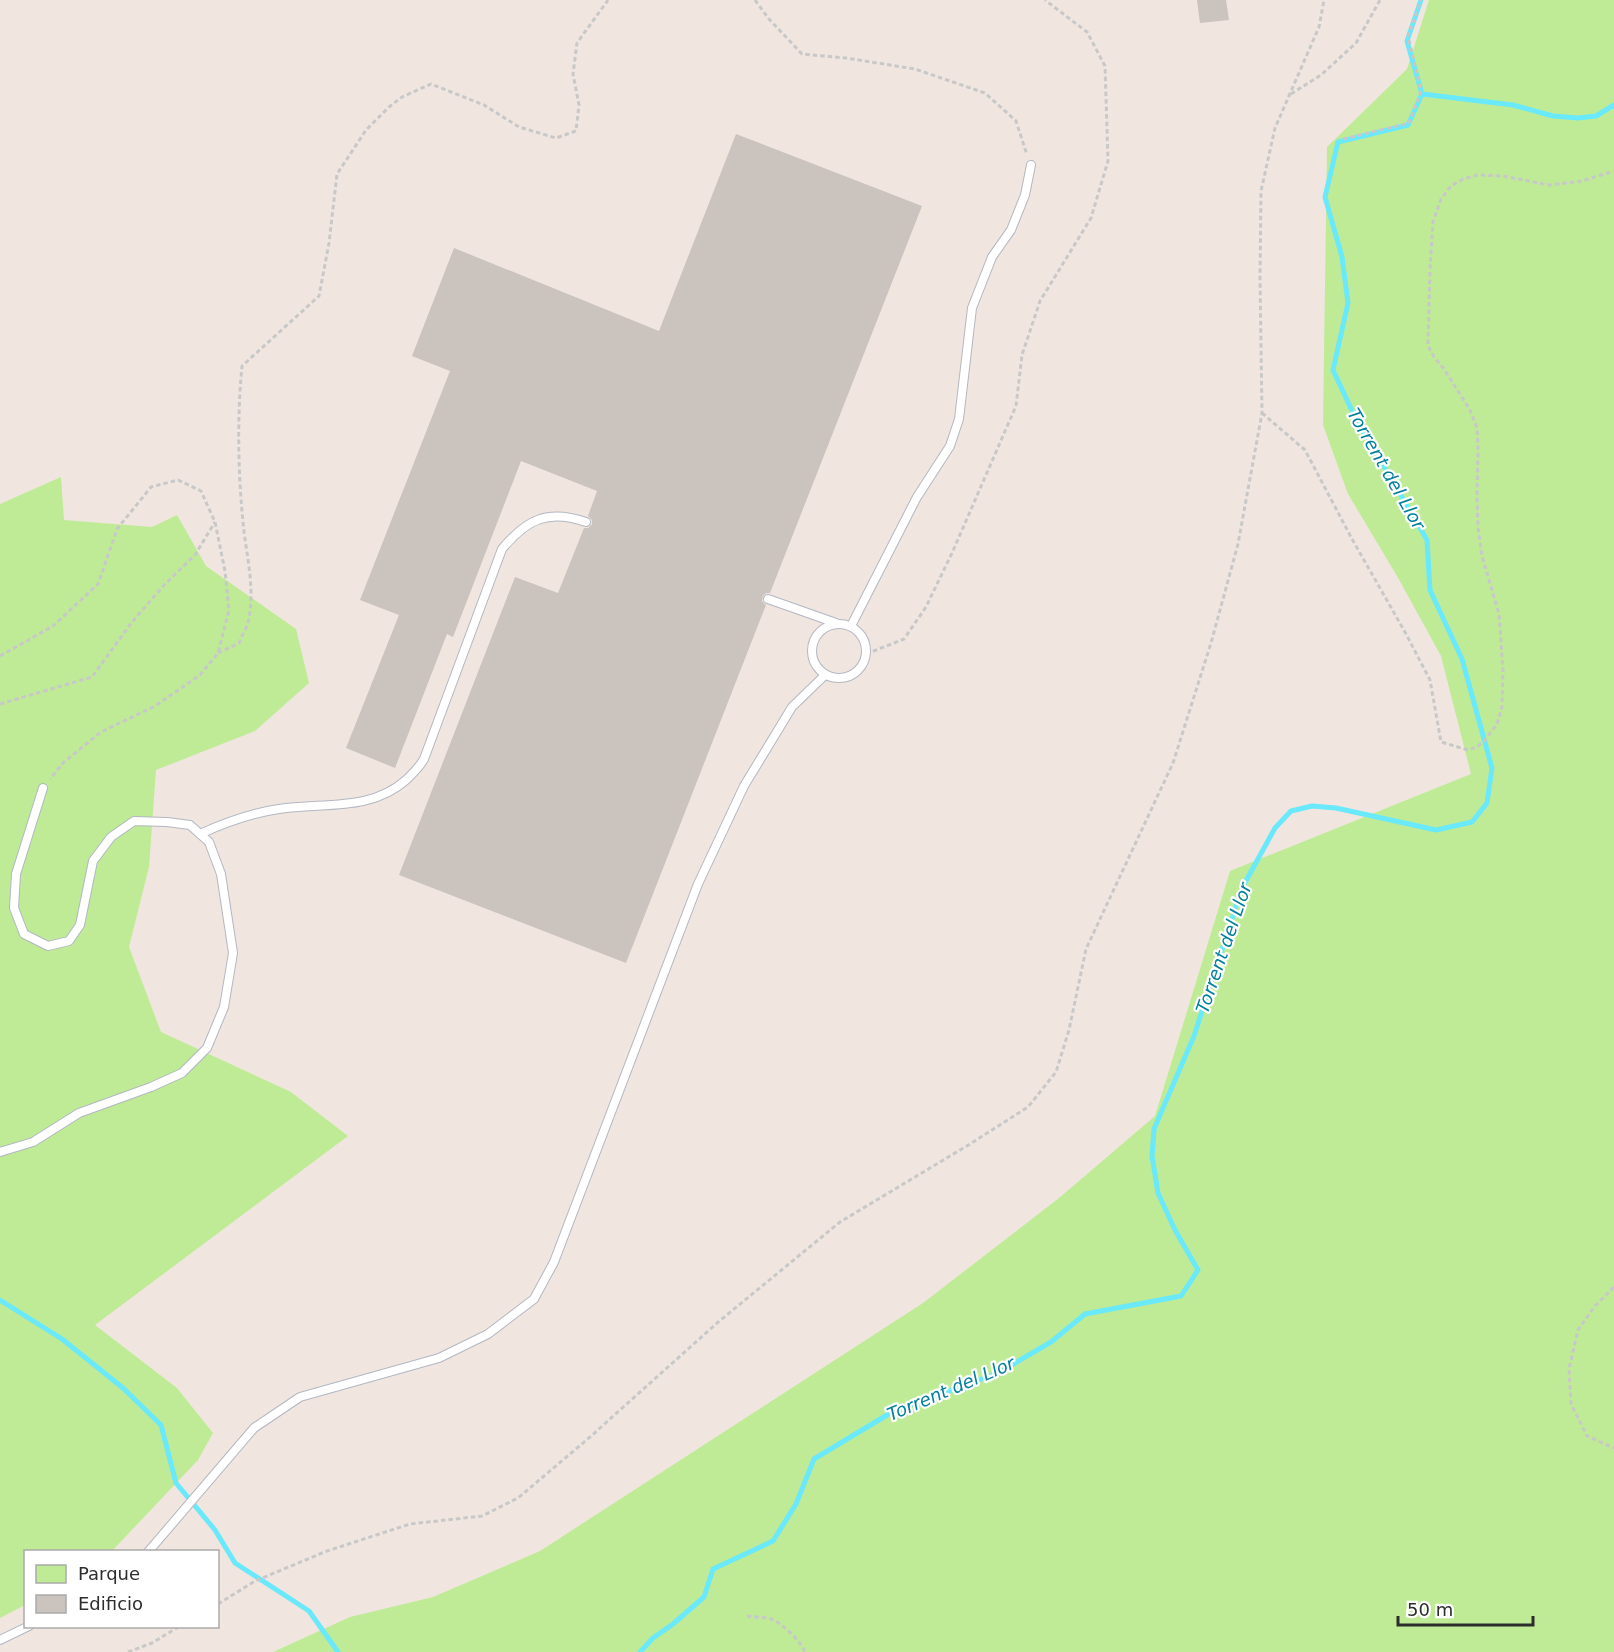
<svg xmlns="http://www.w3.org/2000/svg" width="1614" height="1652" font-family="'DejaVu Sans',sans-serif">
  <rect width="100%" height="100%" fill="#f0e6df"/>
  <g fill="#bfeb96">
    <path d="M1429,0H1614V1652H273L350,1617L433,1597L540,1551L923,1303L1059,1198L1155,1116L1230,871L1471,774L1441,656L1397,576L1348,494L1323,425L1327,147L1407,69Z"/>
    <path d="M61,477L64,520L152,527L177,515L206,566L296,629L309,683L255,731L156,770L149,867L129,947L161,1032L291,1092L348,1136L95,1325L177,1388L213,1433L198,1460L112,1551L26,1552L25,1605L0,1618V504Z"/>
  </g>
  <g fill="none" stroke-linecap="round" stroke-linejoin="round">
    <g stroke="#69e9fb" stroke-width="5">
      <path d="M1422,94L1513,105L1553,116L1578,118L1596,116L1614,105"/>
      <path d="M0,1300L62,1339L123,1388L161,1425L176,1483L215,1530L235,1563L309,1611L338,1652"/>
      <path d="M640,1652L653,1638L673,1624L704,1597L713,1569L773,1541L796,1504L814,1459L892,1412L998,1373L1051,1342L1085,1314L1181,1296L1198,1270L1175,1230L1158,1193L1152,1156L1154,1129L1194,1036L1242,888L1275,828L1291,811L1312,806L1336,808L1436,830L1472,822L1487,803L1492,768L1462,659L1430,590L1427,540L1354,415L1333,370L1348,303L1342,257L1325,197L1338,142L1408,125L1422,94L1407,41L1421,0"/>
    </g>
  </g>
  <g fill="#cbc3be">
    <path d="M1197,0H1226L1229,20L1200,23Z"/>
    <path d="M736,134L922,206L770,593H766L763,596L762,601L766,605L626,963L399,875L515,577L558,593L584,528H588L592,524V520L588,516L597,491L521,461L453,637L447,634L395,768L346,748L399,615L360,600L450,371L412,356L454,248L659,331Z"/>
  </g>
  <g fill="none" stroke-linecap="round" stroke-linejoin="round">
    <g stroke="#b2b7c2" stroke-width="10">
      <g id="service">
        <path d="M768,599L836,623"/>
        <circle cx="839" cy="651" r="27"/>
        <path d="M851,626L917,497L950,446L959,419L972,308L992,257L1011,230L1025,195L1031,165"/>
        <path d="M200,834C226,822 251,813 279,809C323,802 370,812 406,780C413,773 419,768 424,759L502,549C527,519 548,509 586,522"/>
        <path d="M0,1152L33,1142L79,1113L151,1087L182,1073L207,1048L224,1007L233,953L221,874L209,842L190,825L167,822L134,821L111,837L93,861L80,925L69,941L48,946L24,934L14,908L16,874L43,788"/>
        <path d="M148,1552L254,1428L300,1397L439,1358L488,1334L534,1299L554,1262L698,884L744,786L792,707L825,675"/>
        <path d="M0,1640L29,1626"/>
      </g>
    </g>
    <g stroke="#c8c8c8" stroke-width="3" stroke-dasharray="4.5 3" stroke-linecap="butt">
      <path d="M755,0L769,19L802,54L846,58L915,69L985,93L1016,121L1027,155"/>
      <path d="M1291,94L1321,75L1356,43L1380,0"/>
      <path d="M1343,139L1409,123L1421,91L1408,36L1421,0"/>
      <path d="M1262,413L1305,450L1352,539L1405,632L1430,680L1441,742L1468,750L1477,747L1485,740L1497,724L1502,707L1503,671L1499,614L1482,556L1478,527L1477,497L1478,449L1477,428L1470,410L1444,369L1434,357L1428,346L1430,269L1433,222L1441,199L1451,186L1463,179L1478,175L1503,176L1549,185L1582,181L1614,171"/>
      <path d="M218,653L239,643C242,635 248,626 249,618C255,586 246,554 243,522C238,471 237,418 242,366L319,296L329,243L337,174L366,130L389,107L402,97L431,84L484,105L519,127L556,138L576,131L579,105L573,74L577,43L608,0"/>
      <path d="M866,654L904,639L926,607L952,553L1016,406L1022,355L1040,301L1091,218L1108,161L1105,66L1087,32L1045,0"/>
      <path d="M0,656L53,626L98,584L117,529L151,487L178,480L201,491L215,522L225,571L229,610L218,653L200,675L155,706L101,732L64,762L50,779"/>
      <path d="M0,704L92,677L132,622L165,584L195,555L215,522"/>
      <path d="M1614,1287L1595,1306L1578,1330L1569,1369L1571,1404L1587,1436L1614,1448"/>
      <path d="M218,1604L255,1581L327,1551L410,1524L482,1516L518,1498L590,1437L717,1323L840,1222L970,1144L1028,1107L1056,1072L1069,1030L1086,949L1173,763L1211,643L1238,544L1262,413L1260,278L1261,191L1275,128L1319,27L1324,0"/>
      <path d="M747,1616C754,1617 763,1617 771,1619C782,1623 801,1641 805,1652"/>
      <path d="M128,1652L152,1643L180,1626"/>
    </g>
    <use href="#service" stroke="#fff" stroke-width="8"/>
  </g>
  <g text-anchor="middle" stroke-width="4.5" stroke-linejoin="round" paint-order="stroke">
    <g font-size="18" font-style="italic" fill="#027f9e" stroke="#fff">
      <text transform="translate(1386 469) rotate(60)" y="6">Torrent del Llor</text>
      <text transform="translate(1224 948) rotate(-71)" y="6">Torrent del Llor</text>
      <text transform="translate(951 1389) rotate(-23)" y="6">Torrent del Llor</text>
    </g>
  </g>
  <rect x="24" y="1550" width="195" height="78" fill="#ffffff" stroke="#ababab" stroke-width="1.5"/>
  <rect x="36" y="1565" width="30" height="18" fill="#bfeb96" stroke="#ababab" stroke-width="1.5"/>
  <text x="78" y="1580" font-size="18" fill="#2d2d2d">Parque</text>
  <rect x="36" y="1595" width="30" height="18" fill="#cbc3be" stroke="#ababab" stroke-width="1.5"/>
  <text x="78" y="1610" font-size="18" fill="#2d2d2d">Edificio</text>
  <path d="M1398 1616v9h135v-9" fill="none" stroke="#2d2d2d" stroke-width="3"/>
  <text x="1407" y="1616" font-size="18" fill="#2d2d2d" stroke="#ffffff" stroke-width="4.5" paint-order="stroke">50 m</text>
</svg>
